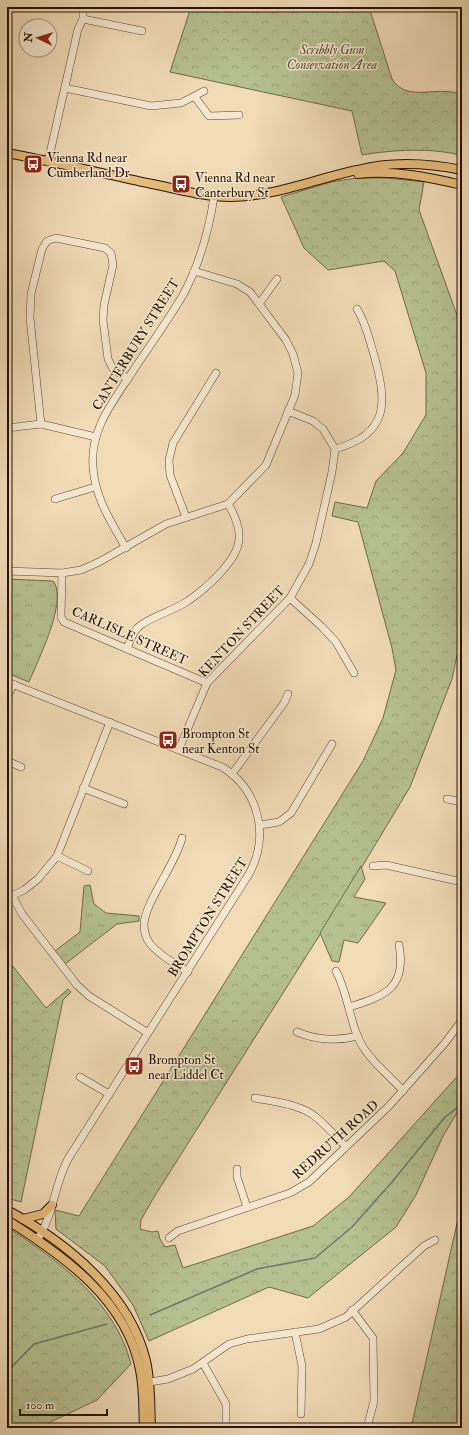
<svg xmlns="http://www.w3.org/2000/svg" width="469" height="1435" font-family="'IM FELL Double Pica',serif">
  <defs>
    <pattern id="forest-crowns" width="20" height="18" patternUnits="userSpaceOnUse"><rect width="20" height="18" fill="#b6c192"/><path d="M2 6a3 3 0 1 1 6 0M12 15a3 3 0 1 1 6 0" fill="none" stroke="#9ca57c"/></pattern>
    <pattern id="park-tufts" width="24" height="20" patternUnits="userSpaceOnUse"><rect width="24" height="20" fill="#b6c192"/><path d="M3 7l-1-3M5 7V3M7 7l1-3M15 17l-1-3M17 17v-4M19 17l1-3" fill="none" stroke="#9ca57c"/></pattern>
  </defs>
  <rect width="100%" height="100%" fill="#f1dcb7"/>
  <filter id="stains"><feTurbulence type="fractalNoise" baseFrequency=".005" numOctaves="4"/><feColorMatrix values="0 0 0 0 .2 0 0 0 0 .09 0 0 0 0 .02 0 0 0 .5 -.17"/></filter>
  <radialGradient id="worn" r=".72"><stop offset=".6" stop-color="#630" stop-opacity="0"/><stop offset="1" stop-color="#630" stop-opacity=".3"/></radialGradient>
  <g fill="url(#forest-crowns)" stroke="#6e694b">
    <path d="M191,7H369L392,79C407,104 439,84 462,95V156C435,147 390,150 362,155L352,111L170,72Z"/>
    <path d="M357,178H387L424,182L419,210L462,329V632L452,679L410,787L345,895L154,1197L141,1220L140,1229L152,1232L158,1231L160,1239L165,1247L175,1245L183,1268L313,1226L349,1197L462,1071V1114L457,1113L443,1136L416,1195L396,1227L308,1298L269,1287L149,1341L133,1305L105,1266L56,1229L55,1210L79,1216L363,761L383,718L396,670L392,648L358,522L332,516L335,502L367,508L376,481L403,453L426,415V373L395,271L384,261L328,270L304,248L281,197L331,182Z"/>
    <path d="M7,959L46,1008L68,989L71,992L63,1000L21,1202L7,1198Z"/>
    <path d="M462,1201V1428H411Z"/>
    <path d="M7,1227C59,1261 115,1301 131,1364L97,1400L38,1428H7Z"/>
  </g>
  <g fill="url(#park-tufts)" stroke="#6e694b">
    <path d="M7,579L52,581L54,582C67,603 38,660 29,682L7,673Z"/>
    <path d="M361,866L365,879L354,897L386,903L358,943L344,940L339,962L332,961L320,933Z"/>
    <path d="M90,885L94,904L106,913L139,916V921L117,924L65,964L55,951L80,932L84,886Z"/>
  </g>
  <g fill="none" stroke-linecap="round" stroke-linejoin="round">
    <g stroke="#6c7869" stroke-width="1.5">
      <path d="M150,1315L257,1269L315,1258L352,1227L392,1182L445,1117L462,1104"/>
      <path d="M7,1372L34,1344L107,1324"/>
    </g>
    <g stroke="#584431" stroke-width="8">
      <g id="minor">
        <path d="M458,7L462,15"/>
        <path d="M83,19L142,31"/>
        <path d="M65,88L151,106L181,103L204,91"/>
        <path d="M195,97L209,116L239,115"/>
        <path d="M48,162L78,29L83,19V7"/>
        <path d="M259,304L277,279"/>
        <path d="M41,424L30,318L31,294L42,249L47,241L56,238L105,248L111,253L113,265L104,305L103,320L108,359L113,369L128,379"/>
        <path d="M7,428L41,424L96,437"/>
        <path d="M335,449C390,434 387,402 374,355C369,339 366,323 357,309"/>
        <path d="M55,499L95,487"/>
        <path d="M186,517L170,475L169,460L173,443L216,373"/>
        <path d="M126,548C111,522 95,498 93,467C90,430 112,403 131,374C148,348 167,322 183,295C199,265 209,230 214,197"/>
        <path d="M7,571L62,573L81,570L99,562L166,524L228,504L266,465L295,395L298,373L293,354L286,340L250,292L237,284L194,271"/>
        <path d="M62,573L61,617L64,622L207,683"/>
        <path d="M290,598L322,627L336,642L354,673"/>
        <path d="M127,648C131,640 133,630 141,625C155,615 173,611 188,601C205,589 238,561 239,539C240,528 234,513 228,504"/>
        <path d="M7,682L222,767C259,790 270,836 249,874L68,1159C54,1185 54,1215 37,1240"/>
        <path d="M7,699L13,684"/>
        <path d="M179,749L207,683L290,598L309,564L316,543L332,472L335,449L323,429L313,421L288,411"/>
        <path d="M7,761L21,767"/>
        <path d="M232,774L284,703L288,694"/>
        <path d="M83,788L124,804"/>
        <path d="M447,799L462,802"/>
        <path d="M260,825L279,822L291,813L332,744"/>
        <path d="M182,838C176,864 144,903 144,925C144,934 148,943 155,949C164,958 177,965 188,972"/>
        <path d="M57,856L88,871"/>
        <path d="M373,866L386,865L462,882"/>
        <path d="M13,897L22,914L77,985L89,996L148,1033"/>
        <path d="M7,898L24,890L38,879L57,856L110,722"/>
        <path d="M336,971C349,995 350,1029 365,1050C375,1065 391,1077 403,1091"/>
        <path d="M349,1007C385,996 407,988 399,945"/>
        <path d="M297,1032C316,1040 338,1041 358,1036"/>
        <path d="M80,1077L109,1094"/>
        <path d="M255,1098C275,1102 301,1104 317,1118C328,1127 337,1138 346,1147"/>
        <path d="M237,1169V1177L247,1207"/>
        <path d="M169,1238L178,1231L290,1193L309,1182L389,1106L445,1043L462,1020"/>
        <path d="M352,1310L373,1338L374,1401L367,1428"/>
        <path d="M295,1332L302,1366L301,1414"/>
        <path d="M203,1363L226,1404V1428"/>
        <path d="M144,1383L168,1379L193,1369L229,1344L247,1339L319,1329L346,1317L424,1246L435,1240"/>
      </g>
    </g>
    <g stroke="#251104" stroke-width="10">
      <g id="major">
        <path d="M7,153C56,162 104,174 152,184C178,189 204,197 230,197C273,197 315,179 357,170C392,161 427,163 462,170"/>
        <path d="M358,174C394,170 428,177 462,185"/>
        <path d="M7,1210C66,1242 130,1293 146,1361C151,1383 150,1406 151,1428"/>
        <path d="M23,1219L43,1214L52,1205"/>
        <path d="M7,1220C64,1256 127,1300 140,1370C144,1389 143,1409 144,1428"/>
      </g>
    </g>
    <use href="#minor" stroke="#f6e8d0" stroke-width="7"/>
    <use href="#major" stroke="#e8be7c" stroke-width="8"/>
  </g>
  <defs>
    <g id="bus-square" transform="scale(1)"><rect x="-9" y="-9" width="18" height="18" rx="4" fill="#8f2418" stroke="#f6e8d0"/><path d="M-5-6H5V4H4V6H2V4H-2V6H-4V4H-5ZM-3.5-4V0h7V-4ZM-3.5 1.2v1.5H-2V1.2ZM2 1.2v1.5H3.5V1.2Z" fill="#fff"/></g>
  </defs>
  <g fill-rule="evenodd">
    <use href="#bus-square" x="33" y="164"/>
    <use href="#bus-square" x="181" y="184"/>
    <use href="#bus-square" x="168" y="740"/>
    <use href="#bus-square" x="134" y="1066"/>
  </g>
  <g text-anchor="middle" stroke-width="3" stroke-linejoin="round" paint-order="stroke">
    <g font-size="13" font-style="italic" fill="#584f36" stroke="#f6e8d0">
      <text x="332" y="54">Scribbly Gum<tspan x="332" dy="15">Conservation Area</tspan></text>
    </g>
    <g font-size="13" fill="#251104" stroke="#f6e8d0" text-anchor="start">
      <text x="47" y="162">Vienna Rd near<tspan x="47" dy="15">Cumberland Dr</tspan></text>
      <text x="195" y="182">Vienna Rd near<tspan x="195" dy="15">Canterbury St</tspan></text>
      <text x="182" y="738">Brompton St<tspan x="182" dy="15">near Kenton St</tspan></text>
      <text x="148" y="1064">Brompton St<tspan x="148" dy="15">near Liddel Ct</tspan></text>
    </g>
    <g font-size="13" fill="#251104" stroke="#f6e8d0">
      <text transform="translate(135 344) rotate(-58)" y="5">CANTERBURY STREET</text>
      <text transform="translate(241 631) rotate(-47)" y="5">KENTON STREET</text>
      <text transform="translate(130 635) rotate(24)" y="5">CARLISLE STREET</text>
      <text transform="translate(207 917) rotate(-58)" y="5">BROMPTON STREET</text>
      <text transform="translate(335 1139) rotate(-42)" y="5">REDRUTH ROAD</text>
    </g>
  </g>
  <rect width="469" height="1435" fill="none" stroke="#f1dcb7" stroke-width="24"/>
  <rect x="8" y="8" width="453" height="1419" fill="none" stroke="#251104" stroke-width="2"/>
  <rect x="12" y="12" width="445" height="1411" fill="none" stroke="#251104"/>
  <g transform="translate(38 38) rotate(274)"><circle r="19" fill="#f6e8d0" stroke="#a2927e"/>
  <path d="M0-3L7 15L0 10L-7 15Z" fill="#8f2418"/>
  <text y="-6" font-size="11" font-weight="bold" text-anchor="middle" fill="#251104">N</text>
  </g>
  <path d="M20 1409v6h87v-6" fill="none" stroke="#251104" stroke-width="2"/>
  <text x="26" y="1409" font-size="12" fill="#251104" stroke="#f6e8d0" stroke-width="3" paint-order="stroke">100 m</text>
  <rect width="100%" height="100%" filter="url(#stains)"/>
  <rect width="100%" height="100%" fill="url(#worn)"/>
</svg>
